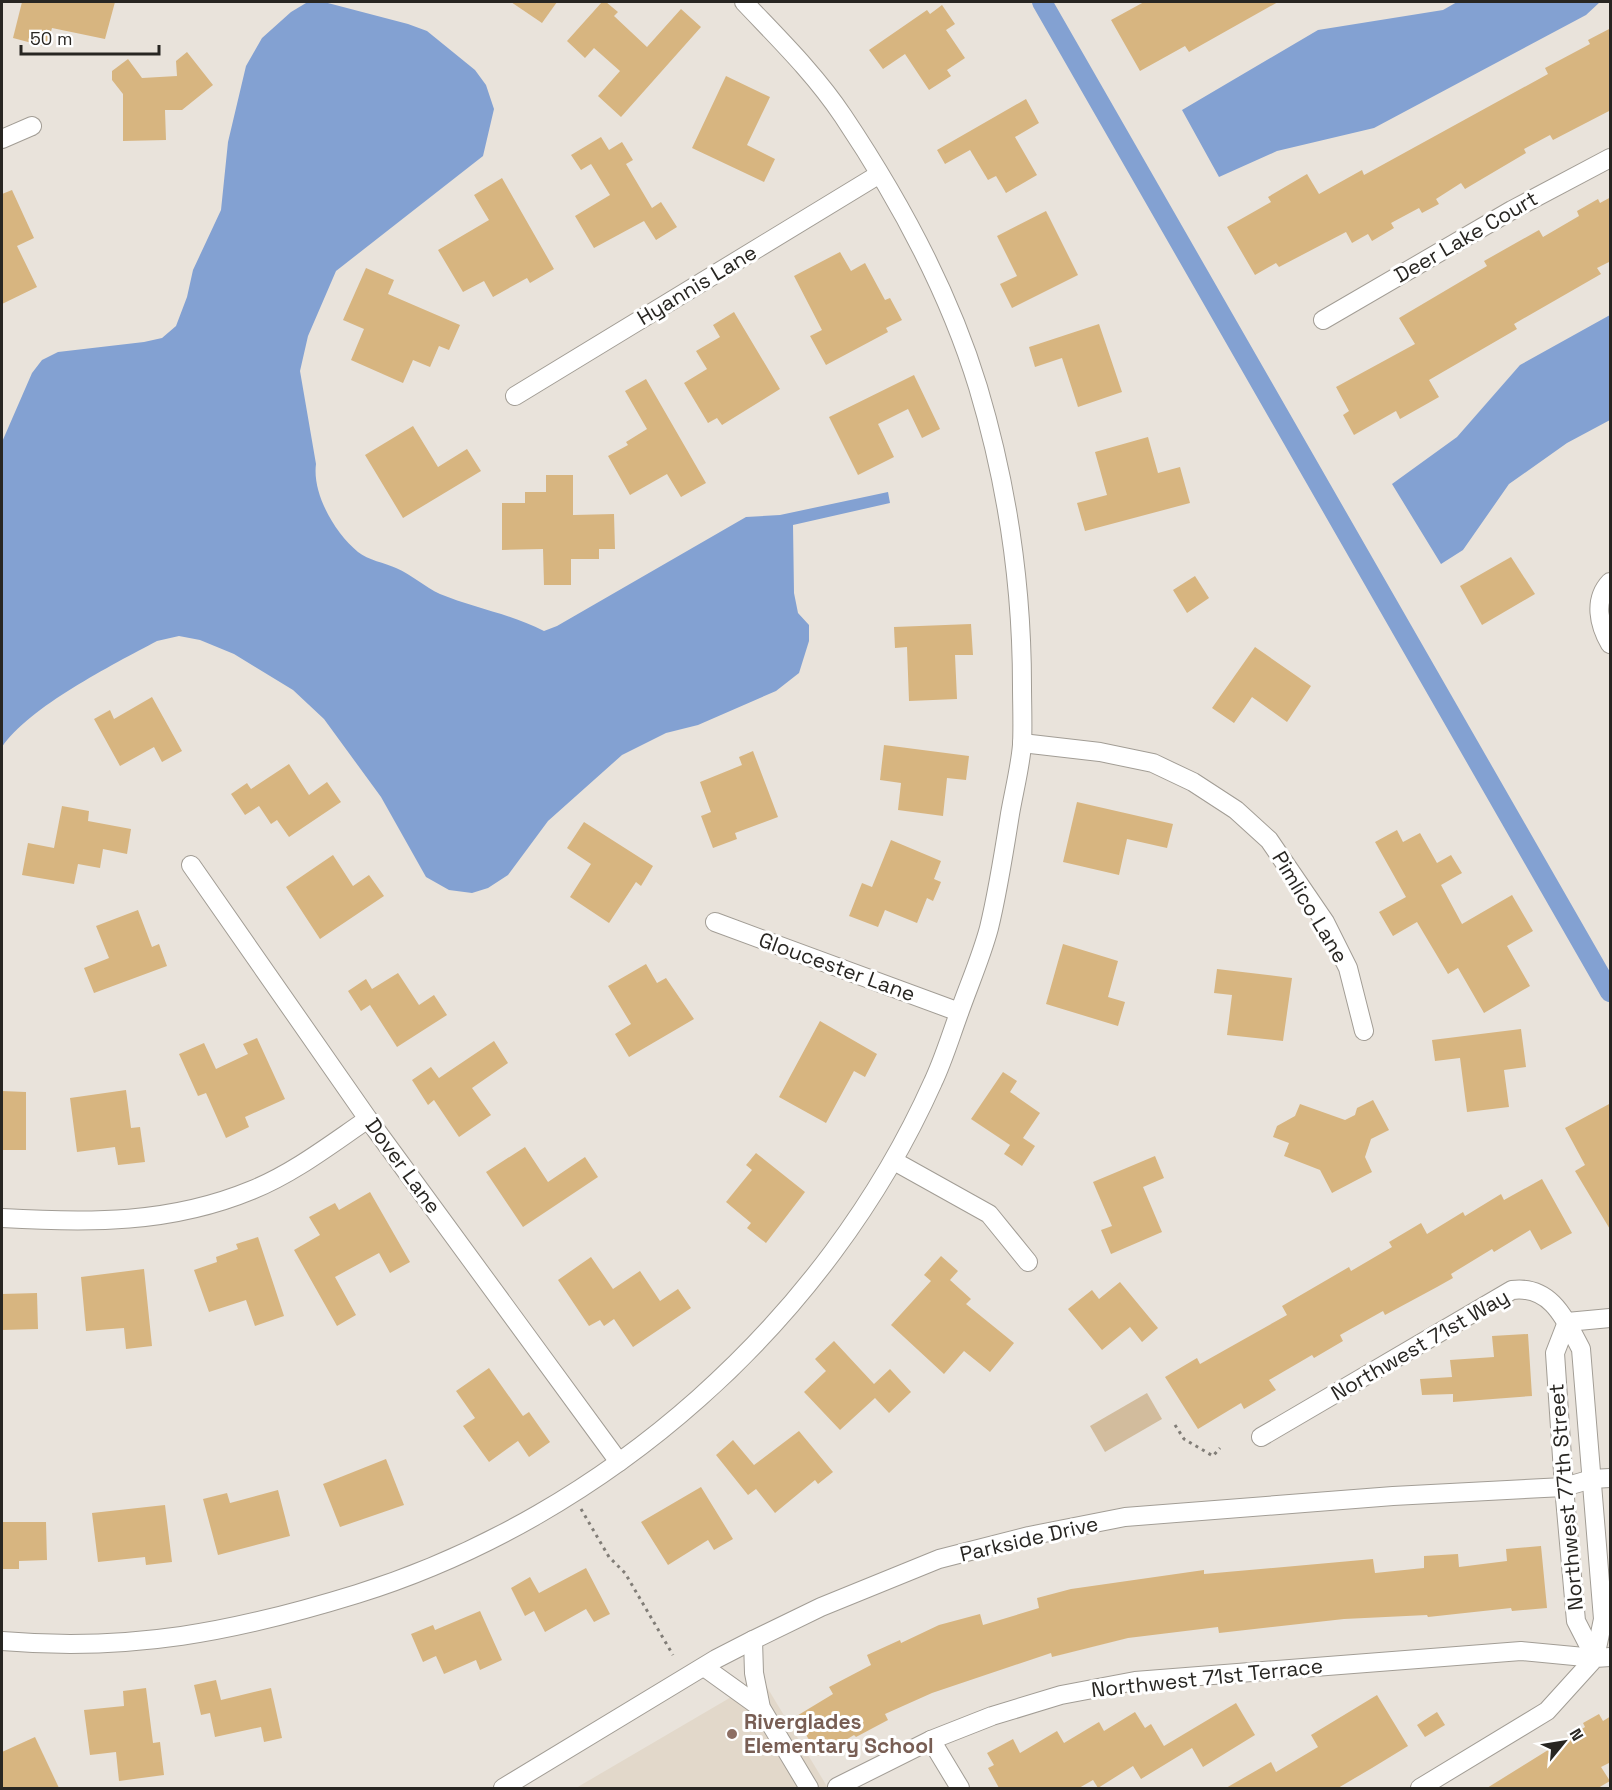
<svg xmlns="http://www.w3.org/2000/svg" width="1612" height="1790" font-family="'Space Grotesk',sans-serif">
  <rect width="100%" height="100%" fill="#e9e3db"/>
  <path fill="#e2d8ca" d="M762,1679L828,1788H576Z"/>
  <path fill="#d2bc9d" d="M1147,1393L1162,1419L1105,1452L1090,1426Z"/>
  <g fill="#83a1d2">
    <path d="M324,2L408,24L427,31L475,70L486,85L494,109L483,156L336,271L308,336L300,371L316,464C312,494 335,533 358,552C368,560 385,563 396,568C412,575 425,587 440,594C474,608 511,614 544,631L557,626L746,517L780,515L888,492L890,503L793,525L794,593L798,613L809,625V641L799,673L776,691L698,725L666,733L622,755L548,821L508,875L488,888L472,893L449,890L426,877L381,797L324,719L293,690L234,654L200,640L179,636L157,641C112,665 29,707 2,747V442L32,373L42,360L58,352L144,342L162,338L176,326L187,297L193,270L221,210L228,142L246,66L262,38L291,12L306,3Z"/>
    <path d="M1457,2H1600L1586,15L1374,128L1277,151L1219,177L1182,110L1318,30L1443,10Z"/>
    <path d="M1610,315V420L1567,443L1509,484L1463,550L1441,564L1392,484L1457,437L1520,365Z"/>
  </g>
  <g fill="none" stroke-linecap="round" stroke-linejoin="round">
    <path stroke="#83a1d2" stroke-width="20" d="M1042,2L1610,992"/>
  </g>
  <g fill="#d7b580">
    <path d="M22,2H115L105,39L52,28L47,47L13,38Z"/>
    <path d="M511,2H557L542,23Z"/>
    <path d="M602,2H606L618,12L614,16L647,47L681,9L701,27L621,117L598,96L620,71L594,48L585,58L567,41Z"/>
    <path d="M1144,2H1278L1189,52L1185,46L1140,71L1111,20Z"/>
    <path d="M942,5L955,24L946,30L965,58L947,70L951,76L929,90L905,54L883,69L869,50L927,10L930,14Z"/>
    <path d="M1611,28V110L1553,140L1550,135L1524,149L1526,153L1465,189L1461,183L1436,199L1439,204L1422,213L1419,208L1391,223L1394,228L1372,241L1368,234L1352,243L1346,232L1279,267L1276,263L1255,275L1227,227L1271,202L1268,197L1307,174L1319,194L1362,170L1364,175L1548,74L1545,68L1590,44L1588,40Z"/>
    <path d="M187,52L213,85L182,110H165L166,140L123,141V94L112,80V71L128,59L142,78L177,76L176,61Z"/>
    <path d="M726,76L770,97L747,145L775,159L764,182L692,148Z"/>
    <path d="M1026,99L1039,123L1015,137L1037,175L1006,193L996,176L988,180L970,150L945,164L937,150Z"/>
    <path d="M601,137L609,150L622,142L633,160L626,164L652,208L661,202L677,227L656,240L644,221L594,248L575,216L610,195L591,164L581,170L571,155Z"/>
    <path d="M502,178L554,269L530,283L527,278L493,297L484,281L463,292L438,250L489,220L474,195Z"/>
    <path d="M12,190L34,238L17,246L37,287L2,304V194Z"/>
    <path d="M1611,197V261L1597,268L1601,274L1514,324L1517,329L1429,380L1439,397L1400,419L1396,411L1354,435L1343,415L1349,411L1336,387L1415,344L1399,318L1487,266L1484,261L1539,230L1543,237L1579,216L1577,211L1598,199L1600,203Z"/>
    <path d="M1046,211L1078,275L1012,308L1000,284L1017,276L997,236Z"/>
    <path d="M840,252L851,271L865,263L885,300L890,298L902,320L886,328L888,332L826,365L810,336L822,330L794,276Z"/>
    <path d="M366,268L394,280L388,294L460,325L449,350L439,346L430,367L413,360L403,383L351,360L364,329L343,320Z"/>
    <path d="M734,312L780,389L722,425L717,418L708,423L684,383L707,369L696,351L720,337L713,325Z"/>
    <path d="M1099,324L1122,392L1078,407L1062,358L1035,367L1029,347Z"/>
    <path d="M914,375L940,429L922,438L908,409L878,424L894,457L858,475L829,417Z"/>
    <path d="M646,379L706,483L681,497L667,474L630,495L608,456L628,445L626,442L647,429L625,391Z"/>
    <path d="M413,426L438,467L467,449L481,471L403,518L365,455Z"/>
    <path d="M1148,437L1158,473L1180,467L1190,503L1085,531L1077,503L1107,495L1095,452Z"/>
    <path d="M546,475H573V515L614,514L615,549H599V559H571V585H544L543,549L502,550V503H525V492H546Z"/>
    <path d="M1511,557L1535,594L1482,625L1460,586Z"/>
    <path d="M1195,576L1209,598L1187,613L1173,590Z"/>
    <path d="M971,624L973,655H955L957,699L909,701L907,647L895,648L894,627Z"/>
    <path d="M1255,647L1311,686L1287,722L1252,697L1234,723L1212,708Z"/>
    <path d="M152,697L182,751L162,762L154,747L120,766L94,719L110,710L114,719Z"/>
    <path d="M884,745L969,756L966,780L947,778L943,816L898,810L901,783L880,780Z"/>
    <path d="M753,751L778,817L735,833L737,839L713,848L701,816L711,812L700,782L742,765L739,757Z"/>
    <path d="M289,764L309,795L327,782L341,802L289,837L277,820L271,824L259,806L245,815L231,794L247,783L251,789Z"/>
    <path d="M1077,802L1173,824L1167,848L1127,839L1119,875L1063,862Z"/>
    <path d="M62,806L89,811L88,821L131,829L127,854L103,849L100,868L78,864L74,884L22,875L28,843L54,848Z"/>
    <path d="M584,822L653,866L641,886L636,882L609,923L570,897L591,864L567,848Z"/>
    <path d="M1397,830L1403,842L1420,833L1437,863L1451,855L1462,873L1441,885L1462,924L1512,895L1533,931L1507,946L1530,986L1484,1013L1458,968L1448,974L1417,922L1393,936L1379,912L1406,897L1375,842Z"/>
    <path d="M891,840L941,861L934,879L941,882L933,901L927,898L917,923L885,910L878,927L849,916L862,883L872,887Z"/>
    <path d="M333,855L353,886L369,875L384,896L320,939L286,887Z"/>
    <path d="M138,910L152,947L159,944L167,966L94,993L84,968L109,958L96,926Z"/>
    <path d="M1063,944L1118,961L1108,997L1125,1002L1118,1026L1046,1004Z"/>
    <path d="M646,964L657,983L666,978L694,1019L629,1057L615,1034L631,1024L608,986Z"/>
    <path d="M1217,969L1292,978L1283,1041L1227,1035L1232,995L1214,993Z"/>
    <path d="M398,973L419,1005L434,995L447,1015L397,1047L370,1005L361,1011L348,991L366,979L372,989Z"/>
    <path d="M820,1021L877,1054L865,1077L854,1071L826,1123L779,1097Z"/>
    <path d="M1521,1029L1526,1067L1504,1070L1509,1107L1467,1112L1460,1058L1435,1061L1432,1040Z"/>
    <path d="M257,1038L285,1099L245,1117L249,1127L226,1138L206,1093L198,1096L179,1054L204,1043L216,1069L248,1054L243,1044Z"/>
    <path d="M494,1041L508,1063L472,1088L491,1115L459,1137L434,1100L428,1105L412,1080L431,1067L439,1078Z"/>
    <path d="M1003,1072L1017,1081L1010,1092L1040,1113L1023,1138L1035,1146L1022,1166L1004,1154L1010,1145L971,1119Z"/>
    <path d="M126,1090L131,1128L140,1127L145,1162L118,1165L115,1147L77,1152L70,1098Z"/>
    <path d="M2,1091L26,1092V1150H2Z"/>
    <path d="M1373,1100L1389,1130L1371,1139L1365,1157L1372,1172L1332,1193L1320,1170L1284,1156L1289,1143L1273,1137L1277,1126L1295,1116L1300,1104L1345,1120L1355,1115L1357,1108Z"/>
    <path d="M1611,1103V1231L1575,1171L1585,1165L1565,1128Z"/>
    <path d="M525,1147L548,1182L585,1157L598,1177L523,1227L486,1172Z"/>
    <path d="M756,1153L805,1192L766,1243L747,1228L751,1223L726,1202L752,1170L746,1165Z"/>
    <path d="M1155,1156L1164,1178L1143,1187L1162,1232L1111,1254L1101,1230L1112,1226L1093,1182Z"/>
    <path d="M1542,1179L1572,1233L1541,1250L1530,1230L1494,1252L1492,1249L1451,1274L1453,1278L1437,1287L1385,1315L1383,1311L1340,1335L1343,1341L1314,1358L1312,1355L1269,1380L1276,1390L1244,1409L1241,1403L1198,1429L1165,1377L1197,1358L1200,1364L1287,1315L1282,1306L1349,1267L1351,1271L1392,1247L1389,1242L1421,1223L1427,1234L1463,1212L1465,1216L1501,1194L1504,1200Z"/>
    <path d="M370,1192L410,1262L390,1273L379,1253L335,1277L356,1315L337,1326L294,1250L320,1235L309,1217L335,1203L339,1210Z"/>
    <path d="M258,1237L284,1316L255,1326L246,1300L209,1312L194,1270L217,1262L216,1257L238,1249L236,1244Z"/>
    <path d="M941,1256L958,1271L950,1280L971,1299L966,1304L1014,1343L990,1372L964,1351L944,1374L891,1325L931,1281L924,1275Z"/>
    <path d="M591,1257L613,1289L640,1271L660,1301L678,1289L691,1308L633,1347L614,1319L604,1326L600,1320L589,1326L558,1280Z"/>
    <path d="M144,1269L152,1346L126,1349L124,1328L86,1331L81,1277Z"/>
    <path d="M1120,1282L1158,1328L1142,1342L1130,1327L1102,1350L1068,1309L1092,1290L1099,1299Z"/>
    <path d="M37,1293L38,1329L2,1330V1294Z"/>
    <path d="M1528,1334L1532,1396L1453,1402V1394L1422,1395L1420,1379L1452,1377L1450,1360L1494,1357L1492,1336Z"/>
    <path d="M834,1341L874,1384L890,1369L911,1392L889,1413L875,1398L840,1430L804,1392L826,1371L815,1359Z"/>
    <path d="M489,1368L523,1416L529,1412L550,1442L529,1457L518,1441L489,1462L463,1426L475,1418L456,1391Z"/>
    <path d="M799,1431L833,1472L818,1484L815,1480L775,1513L756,1489L748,1495L716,1455L733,1440L754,1465Z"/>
    <path d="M386,1459L404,1505L340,1527L323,1484Z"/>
    <path d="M701,1487L733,1539L714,1550L708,1540L668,1565L641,1522Z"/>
    <path d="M278,1490L290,1536L218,1555L203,1499L227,1493L230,1503Z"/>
    <path d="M165,1505L172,1562L146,1565L145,1557L98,1562L92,1513Z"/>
    <path d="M2,1522H46L47,1560L19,1561V1569H2Z"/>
    <path d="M1541,1546L1547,1608L1512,1611L1511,1608L1428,1617L1427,1615L1344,1619L1219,1633L1218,1627L1128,1638L1052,1657L1051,1653L932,1693L885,1714L888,1720L856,1737L854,1735L819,1756L795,1717L833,1694L829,1687L871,1665L867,1655L900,1640L901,1643L939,1625L980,1614L983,1625L1039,1608L1037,1598L1071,1589L1204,1570V1574L1373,1559L1375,1573L1424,1568V1556L1458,1554L1459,1567L1507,1561L1506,1549Z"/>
    <path d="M586,1568L610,1614L594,1622L586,1609L545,1632L534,1611L525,1616L511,1588L530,1577L539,1593Z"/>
    <path d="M480,1611L502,1660L480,1670L476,1660L444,1674L436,1656L423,1662L411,1634L433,1625L435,1630Z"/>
    <path d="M216,1680L221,1700L271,1688L282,1738L264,1742L261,1727L215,1737L210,1713L201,1715L194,1685Z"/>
    <path d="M146,1688L153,1743L160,1742L164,1775L119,1781L116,1752L90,1755L84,1710L124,1706L123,1691Z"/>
    <path d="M1377,1695L1408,1746L1372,1768L1338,1788H1226L1271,1762L1276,1772L1318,1747L1311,1735Z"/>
    <path d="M1236,1703L1255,1735L1203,1767L1192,1748L1141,1779L1133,1766L1098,1788L1093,1780L1079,1788H999L988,1768L994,1765L987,1753L1013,1739L1020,1753L1057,1731L1064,1743L1099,1722L1104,1731L1135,1712L1145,1728L1151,1724L1164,1746Z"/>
    <path d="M1437,1712L1445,1725L1425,1737L1417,1725Z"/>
    <path d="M1599,1714L1603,1721L1611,1716V1762L1601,1767L1610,1781L1598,1788H1487L1585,1727L1583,1723Z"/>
    <path d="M35,1737L59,1788H2V1752Z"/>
  </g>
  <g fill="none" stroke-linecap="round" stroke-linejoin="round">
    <g stroke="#a29d95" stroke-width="20">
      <g id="minor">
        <path d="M2,139L32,126"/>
        <path d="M1323,320L1512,210L1610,158"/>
        <path d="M515,396L878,175"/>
        <path d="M1610,582C1593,600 1599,625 1610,644"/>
        <path d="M1022,743L1100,752L1153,763L1193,782L1236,810L1269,840L1325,922L1348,968L1364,1031"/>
        <path d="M191,865L368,1119L619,1462"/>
        <path d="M715,922L959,1012"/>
        <path d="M894,1161L989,1214L1028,1262"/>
        <path d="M2,1218C89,1223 170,1224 252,1190C294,1173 331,1144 368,1119"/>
        <path d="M1567,1322L1555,1353L1564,1487L1576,1621L1595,1658"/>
        <path d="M1567,1322L1610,1318"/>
        <path d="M1261,1437L1512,1290C1551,1285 1565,1319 1581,1349L1603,1619L1595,1658"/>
        <path d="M753,1640L754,1673L761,1708L809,1788"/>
        <path d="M2,1641C131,1652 234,1632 357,1594C607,1516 826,1321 933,1082C943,1061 950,1038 958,1016C968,987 981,958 989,928C998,891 1004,852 1010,814C1014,791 1020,768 1022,745C1023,725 1022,705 1022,686C1022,586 1007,484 978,387C949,292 898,198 843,116C815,74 778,38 744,2"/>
        <path d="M704,1667L761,1708"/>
        <path d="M931,1740L960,1788"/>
        <path d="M837,1787L931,1740L992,1716L1061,1695L1135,1681L1521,1651L1595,1658"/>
        <path d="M503,1788L716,1659L753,1640L821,1607L939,1559L1029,1536L1125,1517L1393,1496L1564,1487L1592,1479L1610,1478"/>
        <path d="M1420,1788L1547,1711L1595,1658L1610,1657"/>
      </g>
    </g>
    <g stroke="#817d77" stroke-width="3" stroke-dasharray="3 4.5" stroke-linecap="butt">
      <path d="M1175,1425L1184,1439L1213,1456L1220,1448"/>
      <path d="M581,1509L609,1557L625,1573L673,1655"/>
    </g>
    <use href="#minor" stroke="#fff" stroke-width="18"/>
  </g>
  <circle fill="#8d6e63" stroke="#fff" stroke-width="2" cx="732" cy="1734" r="6"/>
  <g text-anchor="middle" stroke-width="6" stroke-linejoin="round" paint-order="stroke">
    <g font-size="21" fill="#282622" stroke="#fff">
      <text transform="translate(1466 237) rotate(-30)" y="7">Deer Lake Court</text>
      <text transform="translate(697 285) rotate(-31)" y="7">Hyannis Lane</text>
      <text transform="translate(1310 907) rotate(59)" y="7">Pimlico Lane</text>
      <text transform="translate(837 967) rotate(20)" y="7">Gloucester Lane</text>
      <text transform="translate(403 1166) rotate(54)" y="7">Dover Lane</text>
      <text transform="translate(1420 1345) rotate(-30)" y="7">Northwest 71st Way</text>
      <text transform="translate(1566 1497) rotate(-95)" y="7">Northwest 77th Street</text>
      <text transform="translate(1029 1539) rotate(-13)" y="7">Parkside Drive</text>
      <text transform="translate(1207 1678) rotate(-6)" y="7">Northwest 71st Terrace</text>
    </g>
    <g font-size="21" font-weight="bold" fill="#785e54" stroke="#fff" text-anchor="start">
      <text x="744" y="1729">Riverglades<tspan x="744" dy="24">Elementary School</tspan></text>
    </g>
  </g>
  <rect width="1612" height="1790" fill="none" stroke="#282622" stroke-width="6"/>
  <g transform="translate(1564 1742) rotate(60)" stroke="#ffffff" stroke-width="4.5" paint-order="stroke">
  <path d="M0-4.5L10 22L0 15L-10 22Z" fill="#282622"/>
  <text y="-9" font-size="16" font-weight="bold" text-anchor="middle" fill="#282622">N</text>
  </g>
  <path d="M21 45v9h138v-9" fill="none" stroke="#282622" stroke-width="3"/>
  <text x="30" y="45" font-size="18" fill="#282622" stroke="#ffffff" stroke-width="4.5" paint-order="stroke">50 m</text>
</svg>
